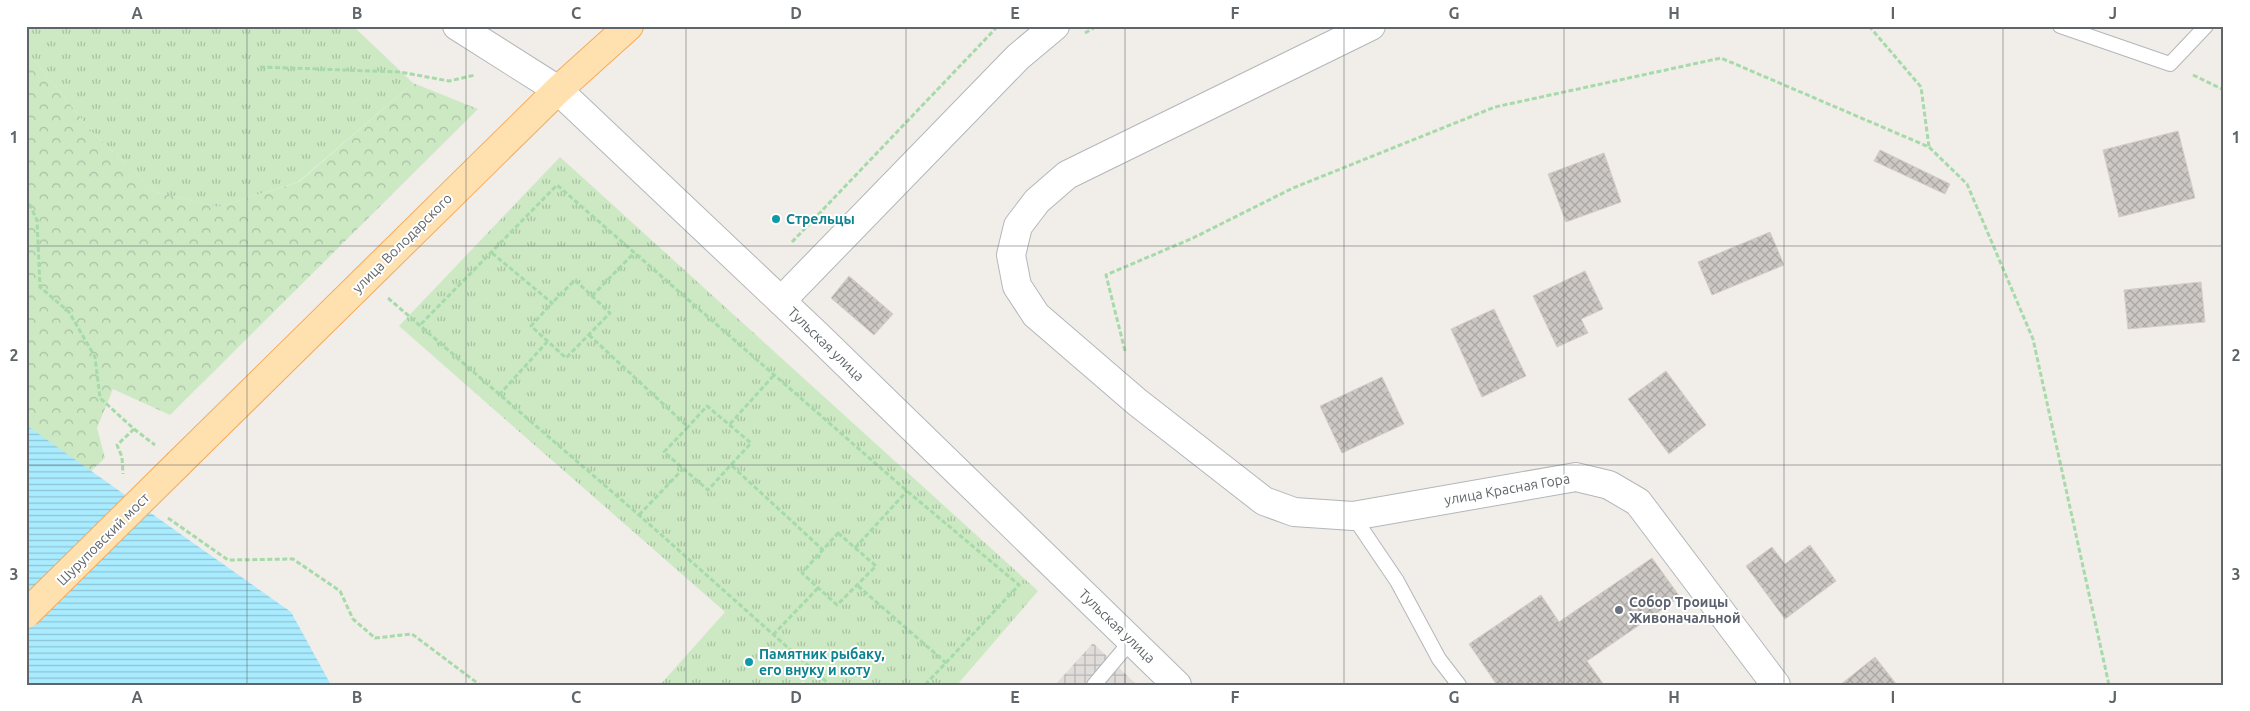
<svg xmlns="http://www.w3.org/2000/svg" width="2250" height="711" font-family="Ubuntu,sans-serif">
  <defs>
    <pattern id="industrial-grid" width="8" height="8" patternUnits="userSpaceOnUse" patternTransform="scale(1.25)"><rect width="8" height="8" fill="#e0dcda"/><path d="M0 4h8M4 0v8" fill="none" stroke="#b9b6b5"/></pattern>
    <pattern id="grass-tufts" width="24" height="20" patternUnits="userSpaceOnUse" patternTransform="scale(1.25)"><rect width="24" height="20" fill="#cce9c4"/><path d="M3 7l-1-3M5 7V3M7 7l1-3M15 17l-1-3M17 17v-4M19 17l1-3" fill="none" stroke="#a9c0a3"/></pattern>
    <pattern id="forest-crowns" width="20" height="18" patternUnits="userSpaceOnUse" patternTransform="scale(1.25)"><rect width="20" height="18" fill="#cce9c4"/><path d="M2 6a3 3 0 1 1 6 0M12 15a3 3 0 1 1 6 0" fill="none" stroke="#a9c0a3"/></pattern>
    <pattern id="water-rules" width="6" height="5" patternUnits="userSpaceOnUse" patternTransform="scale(1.25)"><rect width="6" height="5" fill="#aaecff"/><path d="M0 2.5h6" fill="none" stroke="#8ec3d2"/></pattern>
    <pattern id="building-cross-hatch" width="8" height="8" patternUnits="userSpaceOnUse" patternTransform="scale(1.25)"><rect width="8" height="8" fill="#ccc8c4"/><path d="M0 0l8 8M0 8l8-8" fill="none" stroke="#a9a6a3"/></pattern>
  </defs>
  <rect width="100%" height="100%" fill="#f1ede8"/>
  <path fill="url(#industrial-grid)" d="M1093,643L1137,685H1055Z"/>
  <g fill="url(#grass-tufts)">
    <path d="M26,26H353L413,83L298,182L218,207L156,192L93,133L26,50Z"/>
    <path d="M560,157L1038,591L957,685H807L803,681L800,685H660L725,612L399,326Z"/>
  </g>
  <path fill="url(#forest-crowns)" d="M26,50L93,133L156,192L218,207L299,182L413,83L478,109L170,415L113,389L97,428L105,458L37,521L26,518Z"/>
  <path fill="url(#water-rules)" d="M26,425L291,612L331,685H26Z"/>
  <g fill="url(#building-cross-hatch)" stroke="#d6cdc5">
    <path d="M2178,131L2195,198L2119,217L2103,150Z"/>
    <path d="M1880,150L1950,184L1945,194L1874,161Z"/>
    <path d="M1604,153L1621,202L1566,222L1548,174Z"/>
    <path d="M1770,232L1784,265L1712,295L1698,262Z"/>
    <path d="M1585,271L1603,309L1581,319L1588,333L1557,347L1533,296Z"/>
    <path d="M849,276L893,314L874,335L831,298Z"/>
    <path d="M2201,282L2205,322L2128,329L2124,290Z"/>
    <path d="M1494,309L1526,376L1482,397L1451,329Z"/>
    <path d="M1666,371L1706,425L1669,454L1628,399Z"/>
    <path d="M1382,377L1404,424L1342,453L1320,406Z"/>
    <path d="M1810,545L1836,581L1785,619L1746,566L1772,547L1785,564Z"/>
    <path d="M1652,558L1680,597L1587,661L1604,685H1497L1469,644L1541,595L1559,622Z"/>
    <path d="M1875,657L1897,685H1840Z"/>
  </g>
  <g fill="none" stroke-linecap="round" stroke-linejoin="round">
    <g stroke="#b3b7ba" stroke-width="16">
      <g id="service">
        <path d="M2060,26L2170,64L2206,26"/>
        <path d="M1353,516L1397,581L1439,659L1459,685"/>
        <path d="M1094,685L1131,641"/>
      </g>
    </g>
    <g stroke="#b3b7ba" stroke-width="30">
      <g id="minor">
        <path d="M1371,26L1067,175L1037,201L1018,226L1011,255L1017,286L1036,315L1137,402L1264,501L1294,512L1353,516L1576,477L1609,485L1638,502L1776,685"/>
        <path d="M781,301L1018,57L1055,26"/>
      </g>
    </g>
    <g stroke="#b3b7ba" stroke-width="30">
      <path id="tertiary" d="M457,26L558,90L817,335L1177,685"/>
    </g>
    <g stroke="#f6aa5b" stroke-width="30">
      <path id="primary" d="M179,463L558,90L629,26"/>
    </g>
    <g stroke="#a6dba9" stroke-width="3" stroke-dasharray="5 2.5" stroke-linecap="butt">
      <path d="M1869,26L1921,87L1929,147"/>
      <path d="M1085,33L1097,26"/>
      <path d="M260,67L400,72L449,81L475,75"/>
      <path d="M2193,75L2224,90"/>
      <path d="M26,197L37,220L40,287L69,312L95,357L100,398L134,429L117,445L122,457L123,474"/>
      <path d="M792,242L998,26"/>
      <path d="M492,253L552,303L531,326L566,358L610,313L575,280L552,303"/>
      <path d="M592,296L633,254"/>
      <path d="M388,298L639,515L830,685"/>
      <path d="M421,324L557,185L907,491L1019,585L925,685"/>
      <path d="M589,335L688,427L664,452L708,490L751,443L707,406L688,427"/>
      <path d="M1125,351L1106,275L1193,238L1293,188L1495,107L1721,58L1929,147L1967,184L2033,339L2109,685"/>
      <path d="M499,395L547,342"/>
      <path d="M730,424L774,375"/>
      <path d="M134,429L155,445"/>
      <path d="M732,466L823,550"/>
      <path d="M639,515L683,469"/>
      <path d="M168,518L228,560L293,559L340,591L353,619L375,638L412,634L480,685"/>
      <path d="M838,533L876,566L837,605L802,573Z"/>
      <path d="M855,548L907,491"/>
      <path d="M858,586L946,663"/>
      <path d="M773,635L818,588"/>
    </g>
    <use href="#service" stroke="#fff" stroke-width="14"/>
    <use href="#minor" stroke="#fff" stroke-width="28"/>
    <use href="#tertiary" stroke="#fff" stroke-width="28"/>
    <use href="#primary" stroke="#ffe1af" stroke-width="28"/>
    <g stroke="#f6aa5b" stroke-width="30" stroke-linecap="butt">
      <path id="primary-bridge" d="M26,614L179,463"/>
    </g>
    <use href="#primary-bridge" stroke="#ffe1af" stroke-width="28"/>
  </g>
  <path fill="none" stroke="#5f6568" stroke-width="1" stroke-opacity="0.55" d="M247,26V685M466,26V685M686,26V685M906,26V685M1125,26V685M1344,26V685M1564,26V685M1784,26V685M2003,26V685M26,246H2224M26,465H2224"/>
  <g fill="#0f9aa8" stroke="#fff" stroke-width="2">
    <circle cx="776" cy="219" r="5"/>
    <circle cx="749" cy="662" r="5"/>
  </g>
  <circle fill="#6b7280" stroke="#fff" stroke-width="2" cx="1619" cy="610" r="5"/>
  <g text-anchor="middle" stroke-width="4" stroke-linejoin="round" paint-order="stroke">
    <g font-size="14" font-weight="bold" fill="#0d838f" stroke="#fff" text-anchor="start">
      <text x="786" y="224">Стрельцы</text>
      <text x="759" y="659">Памятник рыбаку,<tspan x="759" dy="16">его внуку и коту</tspan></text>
    </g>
    <g font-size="14" fill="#5f6568" stroke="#fff">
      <text transform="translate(402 243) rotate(-45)" y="5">улица Володарского</text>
      <text transform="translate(826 344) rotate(44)" y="5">Тульская улица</text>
      <text transform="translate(1507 489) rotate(-10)" y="5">улица Красная Гора</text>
      <text transform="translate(103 539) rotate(-45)" y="5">Шуруповский мост</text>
      <text transform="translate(1117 626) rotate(44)" y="5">Тульская улица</text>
    </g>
    <g font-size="14" font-weight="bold" fill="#5b616d" stroke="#fff" text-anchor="start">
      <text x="1629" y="607">Собор Троицы<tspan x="1629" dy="16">Живоначальной</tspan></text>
    </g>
  </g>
  <rect width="2250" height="711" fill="none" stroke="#ffffff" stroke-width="55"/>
  <rect x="28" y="28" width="2194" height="656" fill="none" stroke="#5f6568" stroke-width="2"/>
  <g font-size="16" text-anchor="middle" font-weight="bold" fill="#5f6568">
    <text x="137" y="19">A</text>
    <text x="357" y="19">B</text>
    <text x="576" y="19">C</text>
    <text x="796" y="19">D</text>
    <text x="1015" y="19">E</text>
    <text x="1235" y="19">F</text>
    <text x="1454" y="19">G</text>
    <text x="1674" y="19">H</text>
    <text x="1893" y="19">I</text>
    <text x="2113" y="19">J</text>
    <text x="14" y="143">1</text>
    <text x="2236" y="143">1</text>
    <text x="14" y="361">2</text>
    <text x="2236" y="361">2</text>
    <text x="14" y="580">3</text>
    <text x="2236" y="580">3</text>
    <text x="137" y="703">A</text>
    <text x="357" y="703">B</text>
    <text x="576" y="703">C</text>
    <text x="796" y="703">D</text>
    <text x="1015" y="703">E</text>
    <text x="1235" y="703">F</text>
    <text x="1454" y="703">G</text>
    <text x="1674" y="703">H</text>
    <text x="1893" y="703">I</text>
    <text x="2113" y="703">J</text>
  </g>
</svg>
